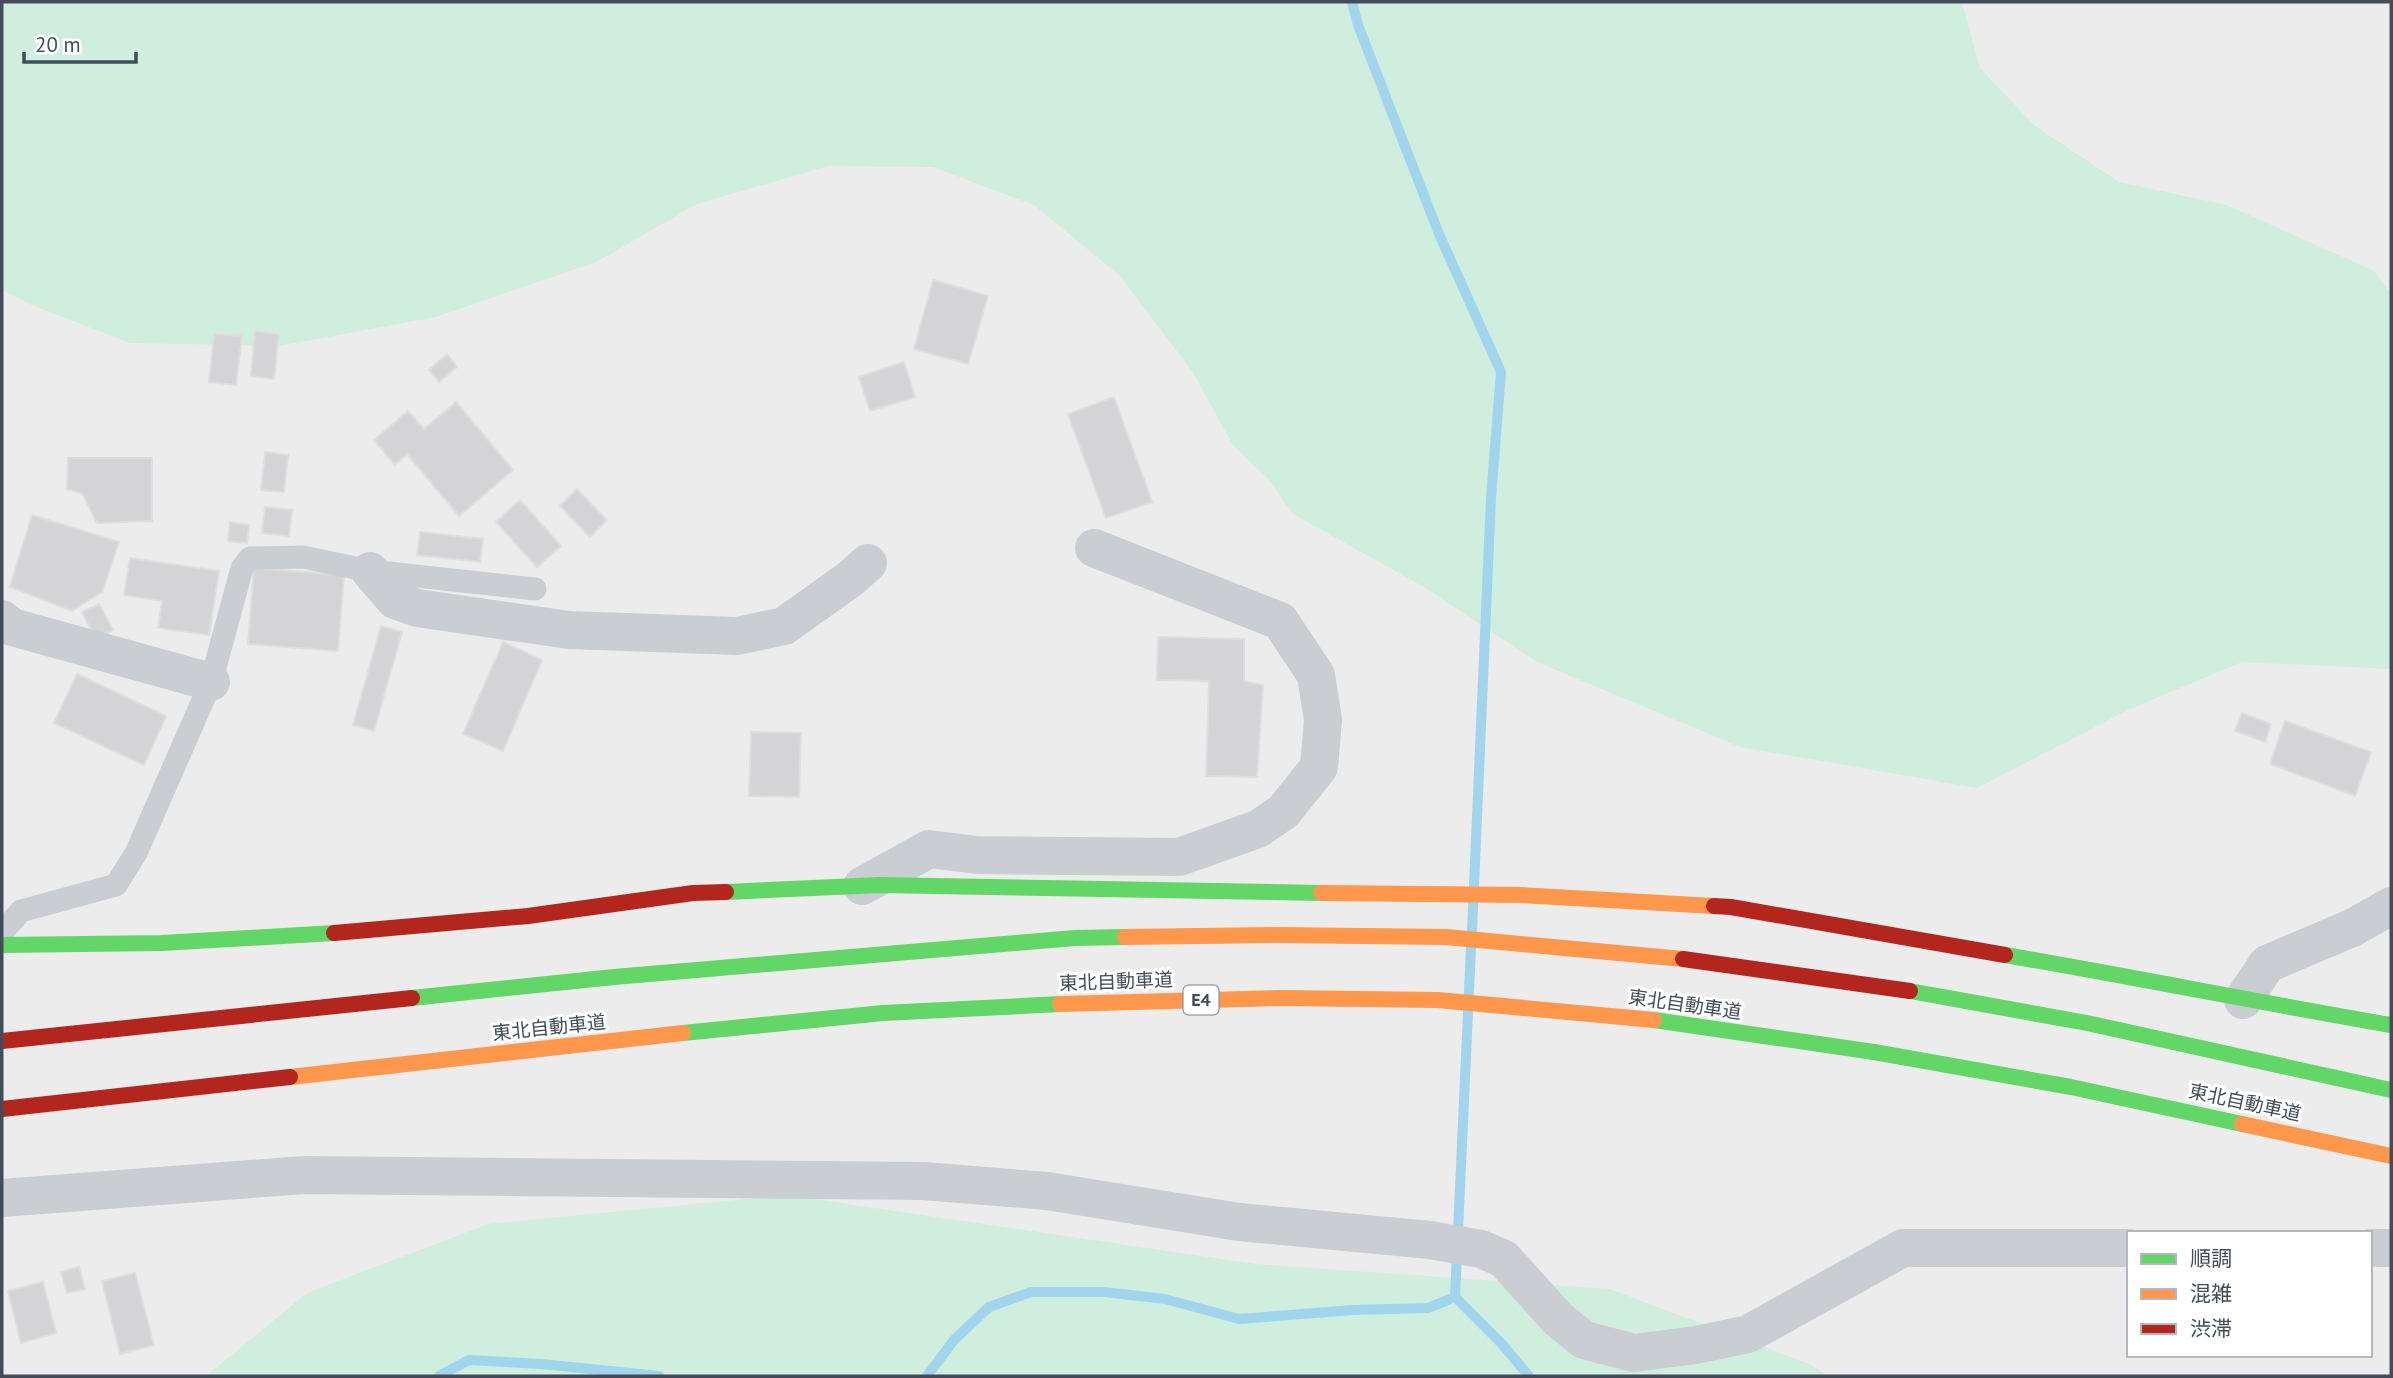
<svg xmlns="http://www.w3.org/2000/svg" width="2393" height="1378" font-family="'PT Sans','Noto Sans JP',sans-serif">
  <rect width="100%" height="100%" fill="#edecec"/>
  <g fill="#cfeede">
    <path d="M2,2H1962L1980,68L2035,126L2119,182L2227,205L2374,271L2391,293V669L2242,662L2128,710L1977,788L1740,747L1537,662L1422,586L1293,514L1269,480L1233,445L1192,371L1120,276L1034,205L933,167L828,166L697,204L596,262L436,317L279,346L130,343L29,304L2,290Z"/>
    <path d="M786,1195L1256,1264L1610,1289L1809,1364L1828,1376H206L307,1293L488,1224Z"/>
  </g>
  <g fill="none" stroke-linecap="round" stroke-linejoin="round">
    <g stroke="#a1d4ed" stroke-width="10">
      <path d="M1352,2L1358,25L1439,234L1501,372L1491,498L1472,931"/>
      <path d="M1471,947L1455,1297L1502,1344L1529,1376"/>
      <path d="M439,1376L469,1360L541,1364L659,1376"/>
      <path d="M927,1376L954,1340L989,1307L1031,1292H1104L1165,1299L1239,1319L1353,1310L1428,1308L1455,1297"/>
    </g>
  </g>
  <g fill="#d4d4d7" stroke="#dededf" stroke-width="2">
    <path d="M933,280L988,296L968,364L914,349Z"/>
    <path d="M255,331L279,334L274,379L251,376Z"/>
    <path d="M214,334L242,336L236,385L209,382Z"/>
    <path d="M447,354L457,367L439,382L429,370Z"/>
    <path d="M904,362L915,397L870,411L859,377Z"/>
    <path d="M1114,397L1152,502L1106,518L1068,414Z"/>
    <path d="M456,402L513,470L459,516L407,454L395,465L374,440L408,411L424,429Z"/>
    <path d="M265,452L288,455L284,492L261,490Z"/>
    <path d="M68,458H152V521L97,523L83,494L67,489Z"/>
    <path d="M577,489L607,520L590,537L560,506Z"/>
    <path d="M520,500L561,546L537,567L496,522Z"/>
    <path d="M265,507L292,510L289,536L262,533Z"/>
    <path d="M32,515L119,542L102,592L72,611L10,587Z"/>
    <path d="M230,522L249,525L247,543L228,541Z"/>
    <path d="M420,532L483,539L480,562L417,555Z"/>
    <path d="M130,558L219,571L209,635L158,628L162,601L124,595Z"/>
    <path d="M254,568L344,575L338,651L248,644Z"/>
    <path d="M99,604L113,630L96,639L82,612Z"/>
    <path d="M381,626L402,632L374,731L353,725Z"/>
    <path d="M1158,637L1244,639V681L1263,685L1257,777L1206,776L1209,681L1157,680Z"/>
    <path d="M503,642L542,660L503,751L463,734Z"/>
    <path d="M77,674L166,716L144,765L54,723Z"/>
    <path d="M2242,713L2271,724L2265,742L2235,731Z"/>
    <path d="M2285,721L2371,752L2355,796L2270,764Z"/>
    <path d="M751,732L801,733L799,797L749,796Z"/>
    <path d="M79,1267L85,1289L67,1293L61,1272Z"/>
    <path d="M135,1273L154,1345L120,1354L102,1281Z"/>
    <path d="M43,1282L56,1333L21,1343L8,1291Z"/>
  </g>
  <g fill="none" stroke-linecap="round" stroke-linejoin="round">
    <path stroke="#cacdd1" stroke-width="23" d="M2,932L21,911L116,885L136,853L211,682L242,568L250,558L303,557L370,571L535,589"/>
    <g stroke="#cacdd1" stroke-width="38">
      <path d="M370,571L395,600L417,608L569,630L737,636L784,626L850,579L868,563"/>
      <path d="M2,619L12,627L211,682"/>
      <path d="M862,886L929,849L977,855L1179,857L1258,829L1284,811L1319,767L1323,720L1316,675L1280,621L1094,548"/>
      <path d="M2243,1000L2267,964L2352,928L2391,906"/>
      <path d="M2,1198L304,1175L923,1181L1047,1191L1239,1222L1430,1240L1481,1249L1504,1259L1558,1319L1584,1340L1634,1353L1696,1345L1748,1334L1903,1248H2129"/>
      <path d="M2370,1248H2391"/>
    </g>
    <g stroke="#63d668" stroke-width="16">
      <path d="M726,892L880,885L1321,893"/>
      <path d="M2,945L162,943L334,933"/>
      <path d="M2005,955C2134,977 2262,1003 2391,1025"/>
      <path d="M1910,991L2087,1023L2391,1090"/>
      <path d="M412,998L614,977L1075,938L1125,937"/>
      <path d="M1654,1020L1874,1052L2071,1087L2242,1124"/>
      <path d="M683,1033L883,1013L1060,1004"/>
    </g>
    <g stroke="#ff974d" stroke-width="16">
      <path d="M1321,893L1521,895L1714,906"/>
      <path d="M1125,937L1279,935L1446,937L1683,959"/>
      <path d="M1060,1004L1280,998L1438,1000L1654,1020"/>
      <path d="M290,1077L683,1033"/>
      <path d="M2242,1124L2391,1156"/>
    </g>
    <g stroke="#b3261e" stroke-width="16">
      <path d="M1714,906L1731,907L2005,955"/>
      <path d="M334,933L528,916L693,893L726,892"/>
      <path d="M1683,959L1910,991"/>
      <path d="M2,1041L412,998"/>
      <path d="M2,1109L290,1077"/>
    </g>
  </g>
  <g text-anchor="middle" stroke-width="6" stroke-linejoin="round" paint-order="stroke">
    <rect fill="#fff" stroke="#7b828b" stroke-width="2" x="1183.5" y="985.5" width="35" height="29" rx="5"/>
    <g font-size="18" font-weight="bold" fill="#434c59">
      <text x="1201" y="1006">E4</text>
    </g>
    <g font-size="19" fill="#434c59" stroke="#fff">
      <text transform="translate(1116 981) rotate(-2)" y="7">東北自動車道</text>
      <text transform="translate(1685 1004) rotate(8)" y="7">東北自動車道</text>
      <text transform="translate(549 1027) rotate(-6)" y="7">東北自動車道</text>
      <text transform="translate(2245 1102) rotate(12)" y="7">東北自動車道</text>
    </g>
  </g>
  <rect width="2393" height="1378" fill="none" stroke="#434c59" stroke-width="7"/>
  <rect x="2127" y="1231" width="245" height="126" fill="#ffffff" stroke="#b4b7bd" stroke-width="2"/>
  <rect x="2141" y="1254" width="35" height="10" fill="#63d668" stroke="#b4b7bd" stroke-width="2"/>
  <text x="2190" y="1266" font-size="21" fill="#434c59">順調</text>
  <rect x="2141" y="1289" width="35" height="10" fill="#ff974d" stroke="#b4b7bd" stroke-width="2"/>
  <text x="2190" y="1301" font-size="21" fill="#434c59">混雑</text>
  <rect x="2141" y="1324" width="35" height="10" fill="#b3261e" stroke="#b4b7bd" stroke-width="2"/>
  <text x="2190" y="1336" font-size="21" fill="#434c59">渋滞</text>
  <path d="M24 52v10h112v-10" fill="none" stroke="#434c59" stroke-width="3.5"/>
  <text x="35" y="52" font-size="21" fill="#434c59" stroke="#ffffff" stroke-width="5" paint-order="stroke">20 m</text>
</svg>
